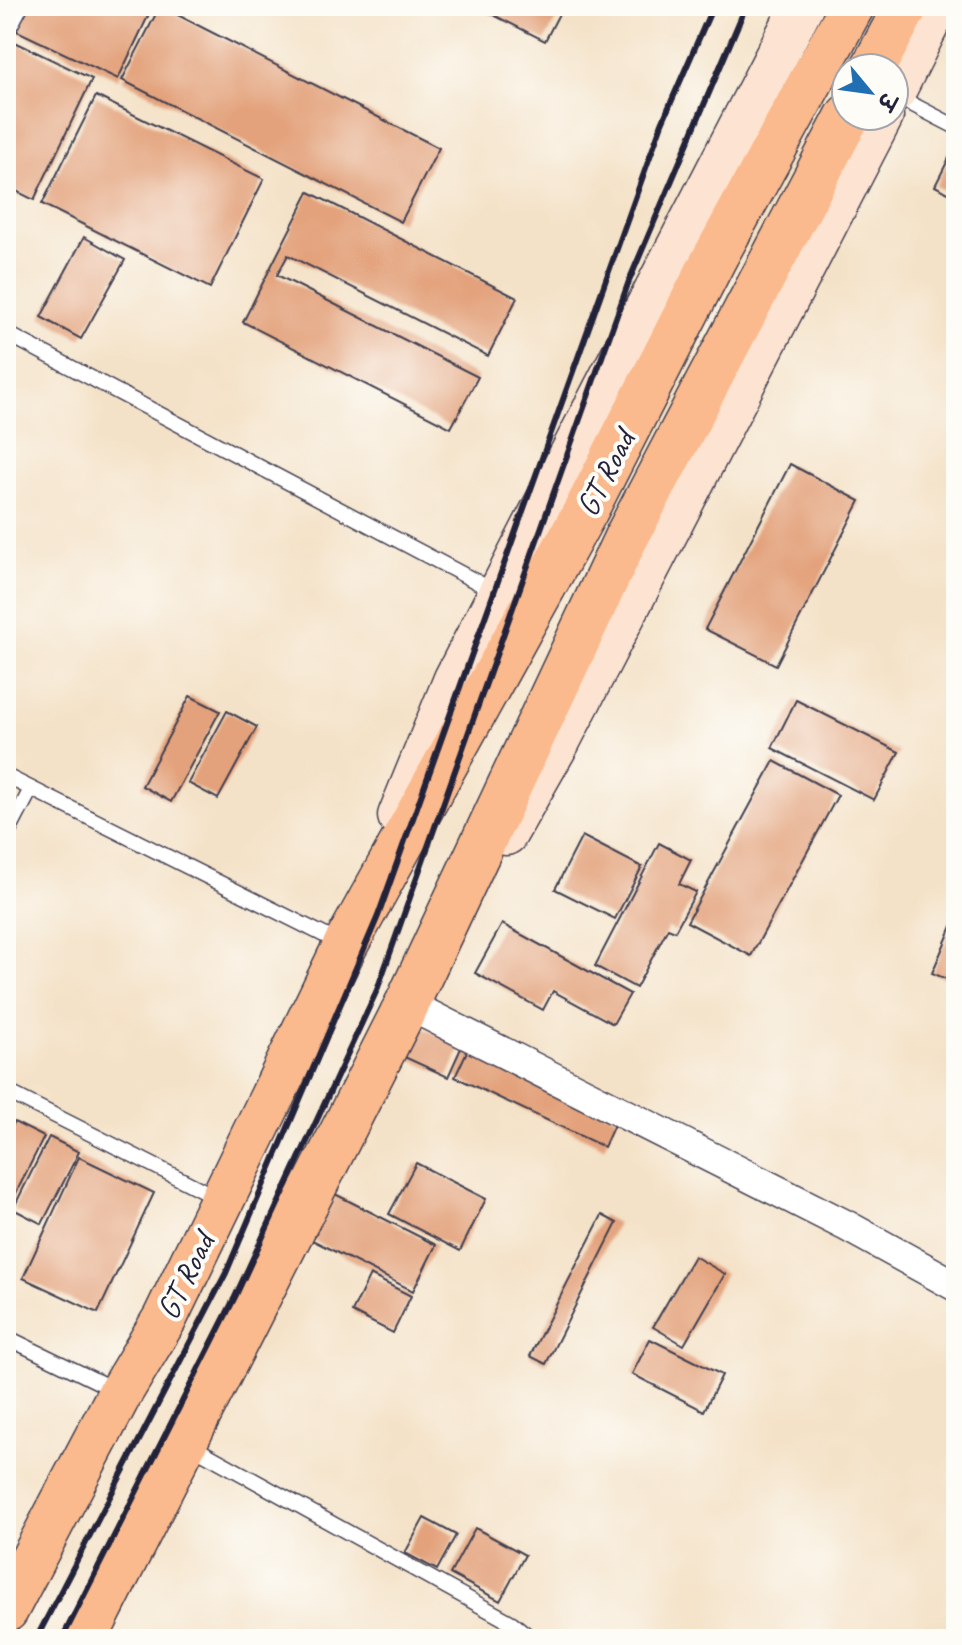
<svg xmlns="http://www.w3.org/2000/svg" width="962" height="1645" font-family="Caveat,'Playpen Sans Deva',sans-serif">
  <rect width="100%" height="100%" fill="#fdfcf7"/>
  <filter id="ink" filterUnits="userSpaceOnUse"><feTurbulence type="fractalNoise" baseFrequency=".0125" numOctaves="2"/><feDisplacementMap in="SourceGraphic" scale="16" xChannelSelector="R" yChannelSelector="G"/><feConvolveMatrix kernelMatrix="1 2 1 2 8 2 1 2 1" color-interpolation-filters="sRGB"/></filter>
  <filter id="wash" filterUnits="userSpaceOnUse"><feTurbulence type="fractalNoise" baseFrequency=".006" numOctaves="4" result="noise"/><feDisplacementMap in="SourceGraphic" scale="32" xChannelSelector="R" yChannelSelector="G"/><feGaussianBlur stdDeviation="1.8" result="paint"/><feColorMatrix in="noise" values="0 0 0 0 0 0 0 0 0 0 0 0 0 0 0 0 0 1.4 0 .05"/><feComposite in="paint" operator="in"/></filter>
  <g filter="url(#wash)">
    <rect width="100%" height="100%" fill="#f4e2c8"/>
    <g id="blocks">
      <g fill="#e3a27b">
        <path d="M27,6H137L150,12L118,79L15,30Z"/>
        <path d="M160,6L439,148L401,222L122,80Z"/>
        <path d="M476,6H563L545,41Z"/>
        <path d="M15,42L92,79L34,200L6,186V62Z"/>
        <path d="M96,96L264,179L210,288L42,204Z"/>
        <path d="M953,150L956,152V197L935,186Z"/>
        <path d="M309,192L517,298L488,356L288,255L277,275L478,377L451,428L243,322Z"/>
        <path d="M84,237L125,260L81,339L41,317Z"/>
        <path d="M790,464L860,501L776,665L705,629Z"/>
        <path d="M190,696L220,711L171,802L142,786Z"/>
        <path d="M796,700L899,752L874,800L772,748Z"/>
        <path d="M227,711L257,727L218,799L188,783Z"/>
        <path d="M774,761L838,795L751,956L687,922Z"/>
        <path d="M582,836L642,867L615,919L555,889Z"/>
        <path d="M659,843L691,860L679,884L696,892L675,931L668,928L636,988L595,966Z"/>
        <path d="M956,917V983L932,973Z"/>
        <path d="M502,924L630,994L613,1024L553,991L543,1010L475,973Z"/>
        <path d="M414,1024L462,1046L448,1077L400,1055Z"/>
        <path d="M468,1049L617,1118L604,1147L455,1077Z"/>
        <path d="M14,1122L44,1137L6,1213V1139Z"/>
        <path d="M49,1137L79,1152L42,1224L13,1209Z"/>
        <path d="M79,1157L154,1193L98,1313L23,1278Z"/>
        <path d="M416,1163L486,1199L460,1251L389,1214Z"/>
        <path d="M335,1194L436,1245L413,1291L312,1240Z"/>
        <path d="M602,1215L617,1223L546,1364L530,1356Z"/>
        <path d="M694,1256L725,1274L684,1345L653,1327Z"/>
        <path d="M370,1275L411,1296L393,1333L352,1312Z"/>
        <path d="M650,1339L722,1375L704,1411L632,1374Z"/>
        <path d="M424,1518L456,1535L437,1570L405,1553Z"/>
        <path d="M475,1528L525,1555L500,1601L450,1574Z"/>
      </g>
    </g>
  </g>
  <g filter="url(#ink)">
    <use href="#blocks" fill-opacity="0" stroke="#423f50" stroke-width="2"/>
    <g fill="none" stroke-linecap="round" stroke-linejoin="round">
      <g stroke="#423f50" stroke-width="17">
        <g id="lane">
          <path d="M6,34L21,6"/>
          <path d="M896,96L956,127"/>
          <path d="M6,333L496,592"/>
          <path d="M6,776L342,944"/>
          <path d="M6,837L31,789"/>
          <path d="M6,1091L220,1199"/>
          <path d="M6,1337L117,1391"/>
          <path d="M188,1444L512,1623L532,1639"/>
        </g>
      </g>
      <g stroke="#423f50" stroke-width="33">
        <path id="street" d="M407,1004L847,1226L956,1286"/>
      </g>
      <g stroke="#423f50" stroke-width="45">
        <g id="secondary">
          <path d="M894,92L937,6"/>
          <path d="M399,816L455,679L802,6"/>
          <path d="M506,834L558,743L882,116"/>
        </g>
      </g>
      <g stroke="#423f50" stroke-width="47">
        <g id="highway">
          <path d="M873,68L906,6"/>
          <path d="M6,1610L120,1393L165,1318L345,946L586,510L714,259L852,6"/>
          <path d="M85,1639L407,1004L625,540L848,116"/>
        </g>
      </g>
      <use href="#lane" stroke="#fff" stroke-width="14"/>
      <use href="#street" stroke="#fff" stroke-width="30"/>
      <use href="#secondary" stroke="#fde3d1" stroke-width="42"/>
      <use href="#highway" stroke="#fbba8d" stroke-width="44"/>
      <g stroke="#22223b" stroke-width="6">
        <path d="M36,1639L226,1273L378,916L662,123L713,6"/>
        <path d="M62,1639L235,1297L377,990L629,281L746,6"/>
      </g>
    </g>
  </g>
  <g text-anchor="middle" stroke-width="8" stroke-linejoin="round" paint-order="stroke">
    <g font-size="32" fill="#22223b" stroke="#fdfcf7">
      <text transform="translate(605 473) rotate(-63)" y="11">GT Road</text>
      <text transform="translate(185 1276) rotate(-64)" y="11">GT Road</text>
    </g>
  </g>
  <rect width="962" height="1645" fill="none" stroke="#fdfcf7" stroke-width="32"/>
  <g transform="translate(870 92) rotate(119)"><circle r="38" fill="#fdfcf7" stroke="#a5a5ac" stroke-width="2"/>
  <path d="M0-6L14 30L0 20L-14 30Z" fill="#1f6fb2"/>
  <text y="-12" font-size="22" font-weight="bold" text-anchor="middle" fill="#22223b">उ</text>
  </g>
</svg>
